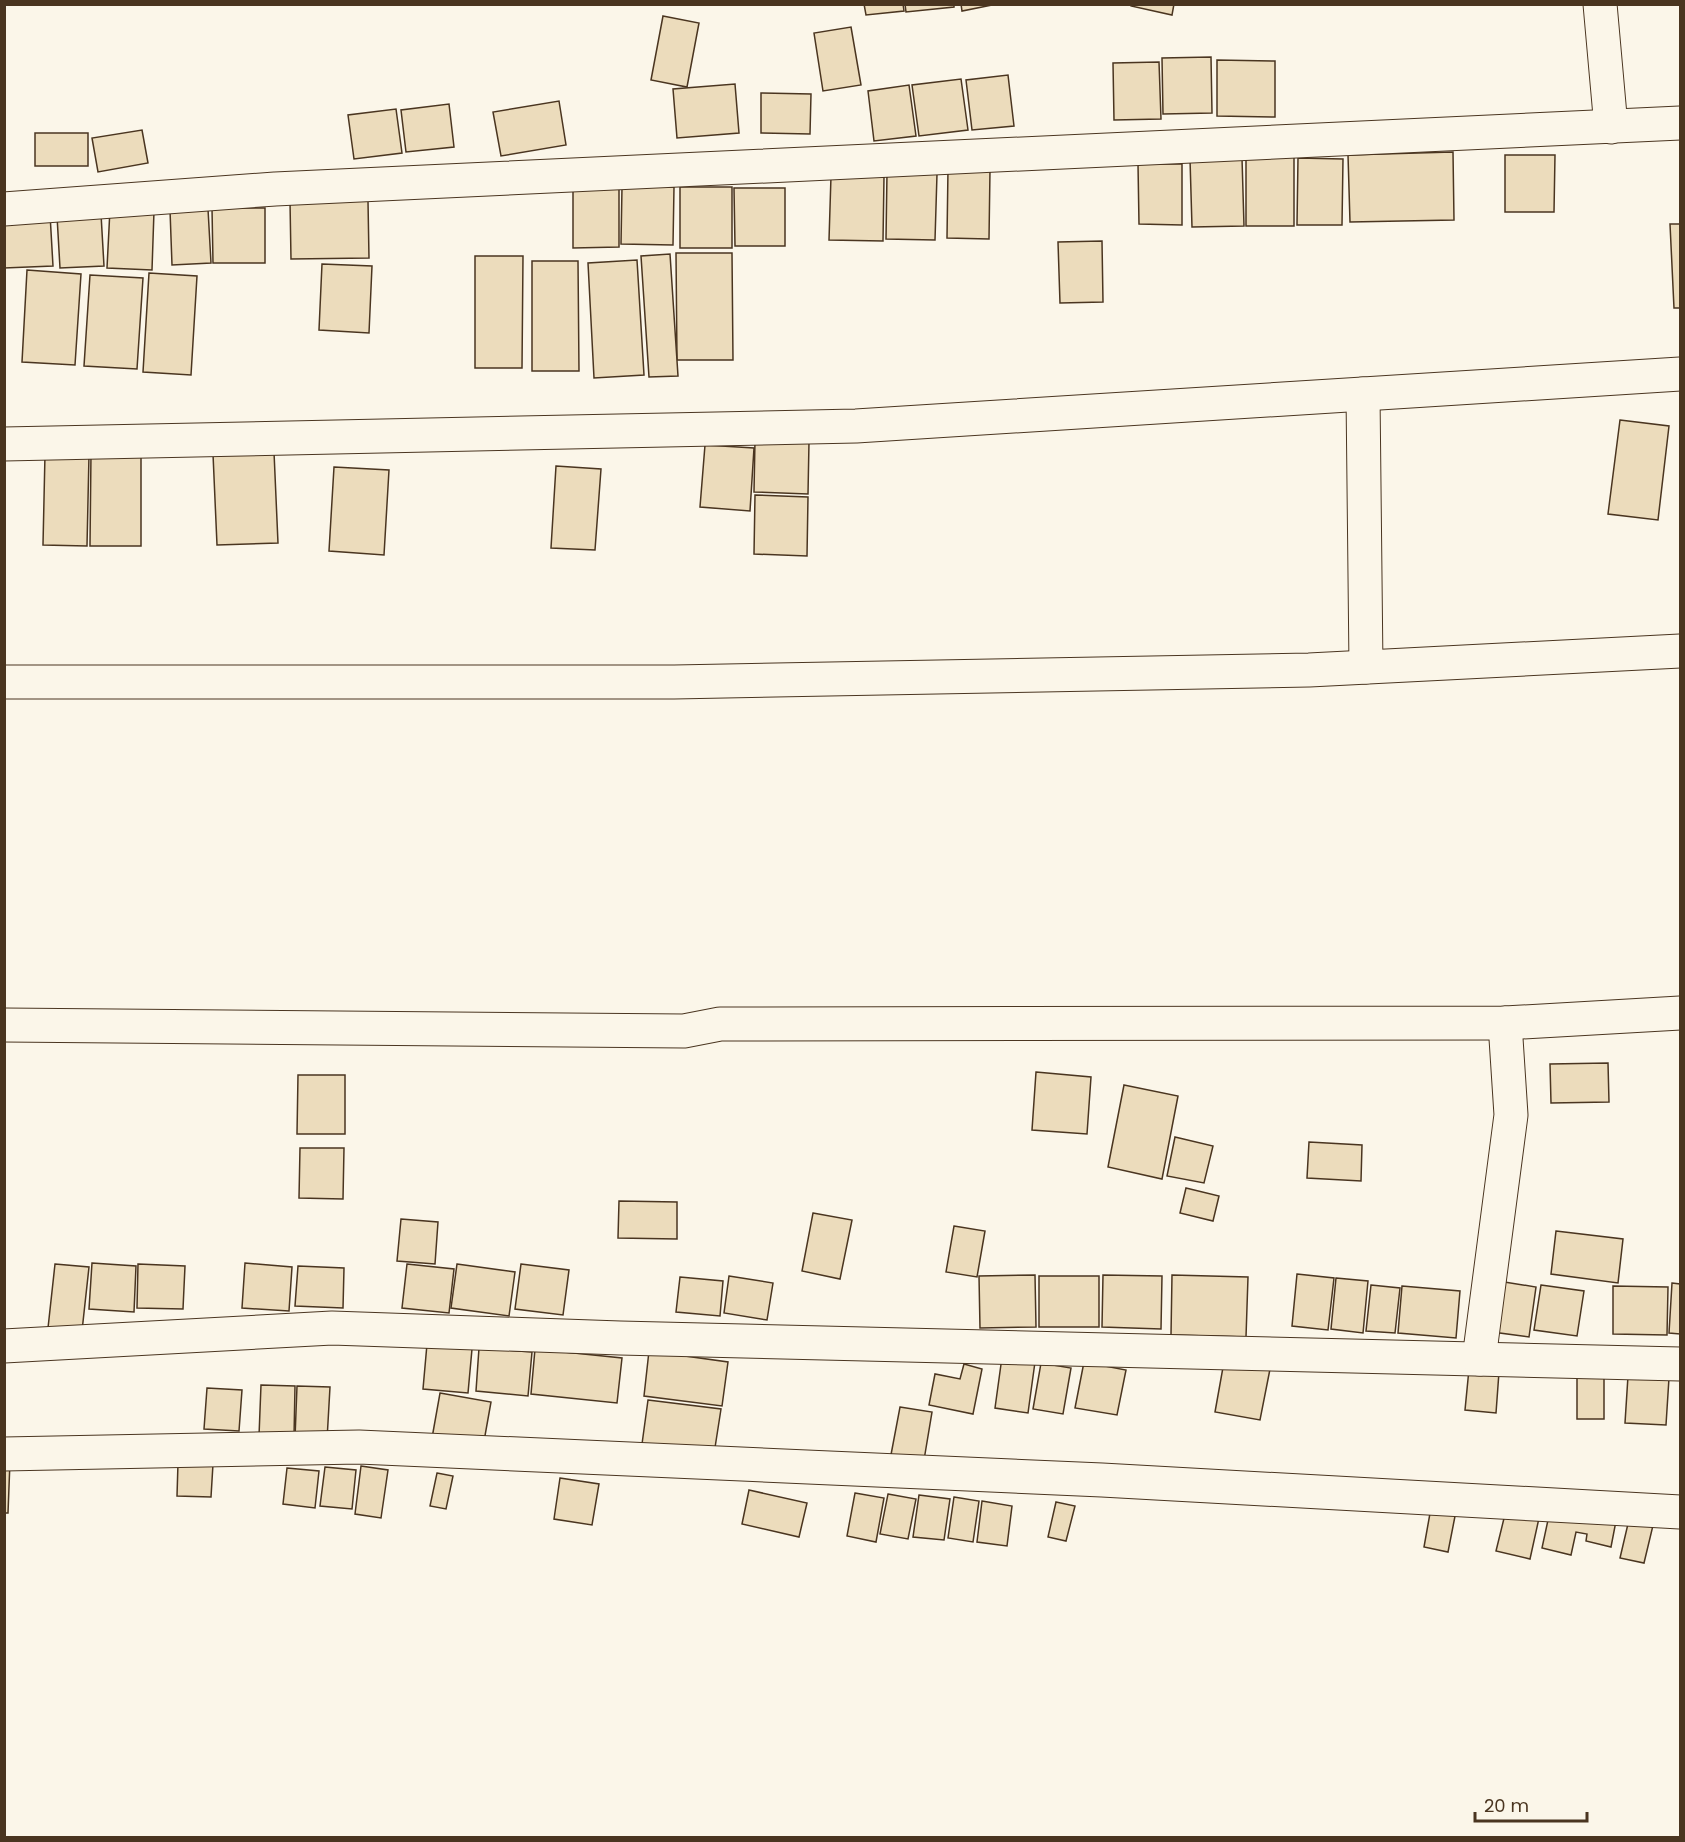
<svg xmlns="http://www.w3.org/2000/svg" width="1685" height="1842" font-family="Poppins,sans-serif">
  <rect width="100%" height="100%" fill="#fbf6e9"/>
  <g fill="#ecdcbc" stroke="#4a3520" stroke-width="1.5">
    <path d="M864,4H903L904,11L866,15Z"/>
    <path d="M905,4H954V7L906,12Z"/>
    <path d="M961,4H997L962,11Z"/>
    <path d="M1131,4H1174L1172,15L1131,6Z"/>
    <path d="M663,16L699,23L687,87L651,80Z"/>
    <path d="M851,27L861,85L823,91L814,33Z"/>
    <path d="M1211,57L1212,113L1163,114L1162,58Z"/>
    <path d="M1217,60L1275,61V117L1217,116Z"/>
    <path d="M1159,62L1161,119L1114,120L1113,63Z"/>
    <path d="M1008,75L1014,126L972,130L966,80Z"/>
    <path d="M961,79L968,130L919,136L912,85Z"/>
    <path d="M735,84L739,133L677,138L673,89Z"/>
    <path d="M909,85L916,136L874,141L868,91Z"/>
    <path d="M761,93L811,94L810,134L761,133Z"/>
    <path d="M559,101L566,145L501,156L493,112Z"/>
    <path d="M449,104L454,147L406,152L401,110Z"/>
    <path d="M396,109L402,153L354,159L348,115Z"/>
    <path d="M142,130L148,163L98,172L92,138Z"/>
    <rect x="35" y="133" width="53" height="33"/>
    <path d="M1453,152L1454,220L1350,222L1348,155Z"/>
    <path d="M1505,155H1555L1554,212H1505Z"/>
    <rect x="1246" y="157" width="48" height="69"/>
    <path d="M1242,158L1244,226L1192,227L1190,159Z"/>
    <path d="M1298,158L1343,159L1342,225H1297Z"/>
    <path d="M1138,164H1182V225L1139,224Z"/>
    <path d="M948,169L990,170L989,239L947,238Z"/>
    <path d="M887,173L937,174L935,240L886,239Z"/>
    <path d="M831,176L884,177L883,241L829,240Z"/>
    <path d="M622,187H674L673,245L621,244Z"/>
    <rect x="680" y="187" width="52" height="61"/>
    <path d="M734,188H785V246H735Z"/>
    <path d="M573,189H619V247L573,248Z"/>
    <path d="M290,201H368L369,258L291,259Z"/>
    <path d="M212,208H265V263H213Z"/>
    <path d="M110,209L154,211L152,270L107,268Z"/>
    <path d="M208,209L211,263L172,265L170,210Z"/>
    <path d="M50,214L53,266L4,268V217Z"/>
    <path d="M101,214L104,266L60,268L57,216Z"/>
    <path d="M1670,224H1680V308H1674Z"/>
    <path d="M1102,241L1103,302L1060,303L1058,242Z"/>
    <path d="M676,253H732L733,360H677Z"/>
    <path d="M670,254L678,376L649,377L641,256Z"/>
    <path d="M475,256H523L522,368H475Z"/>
    <path d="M637,260L644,375L594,378L588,263Z"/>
    <path d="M532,261H578L579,371H532Z"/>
    <path d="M322,264L372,266L369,333L319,330Z"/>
    <path d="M27,270L81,274L75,365L22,362Z"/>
    <path d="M149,273L197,276L191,375L143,372Z"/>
    <path d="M90,275L143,278L137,369L84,366Z"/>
    <path d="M1620,420L1669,426L1658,520L1608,514Z"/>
    <path d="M755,440L809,442L808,494L754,492Z"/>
    <path d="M705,445L754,448L750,511L700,507Z"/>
    <path d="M274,452L278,543L217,545L213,454Z"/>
    <path d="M91,453H141V546H90Z"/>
    <path d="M45,454L89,455L87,546L43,545Z"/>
    <path d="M556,466L601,469L595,550L551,548Z"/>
    <path d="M334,467L389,470L384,555L329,551Z"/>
    <path d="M755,495L808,497L807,556L754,554Z"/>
    <path d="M1608,1063L1609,1102L1551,1103L1550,1064Z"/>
    <path d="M1036,1072L1091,1077L1087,1134L1032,1130Z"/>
    <path d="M298,1075H345V1134H297Z"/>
    <path d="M1124,1085L1178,1096L1162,1179L1108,1167Z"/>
    <path d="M1175,1137L1213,1146L1204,1183L1167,1176Z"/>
    <path d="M1309,1142L1362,1145L1361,1181L1307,1178Z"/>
    <path d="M300,1148H344L343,1199L299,1198Z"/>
    <path d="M1186,1188L1219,1196L1213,1221L1180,1213Z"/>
    <path d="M619,1201L677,1202V1239L618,1238Z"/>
    <path d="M813,1213L852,1220L840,1279L802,1271Z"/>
    <path d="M401,1219L438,1222L435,1264L397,1261Z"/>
    <path d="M954,1226L985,1231L977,1277L946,1272Z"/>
    <path d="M1556,1231L1623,1239L1618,1283L1551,1274Z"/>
    <path d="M92,1263L136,1266L134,1312L89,1309Z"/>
    <path d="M245,1263L292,1267L289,1311L242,1308Z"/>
    <path d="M55,1264L89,1267L82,1331L48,1328Z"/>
    <path d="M138,1264L185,1266L183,1309L137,1308Z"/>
    <path d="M407,1264L454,1269L449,1313L402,1308Z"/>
    <path d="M457,1264L515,1272L509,1316L451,1308Z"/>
    <path d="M521,1264L569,1270L563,1315L515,1309Z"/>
    <path d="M298,1266L344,1268L343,1308L295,1306Z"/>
    <path d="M1297,1274L1334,1278L1328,1330L1292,1326Z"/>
    <path d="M1035,1275L1036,1327L980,1328L979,1276Z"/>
    <path d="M1103,1275L1162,1276L1161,1329L1102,1327Z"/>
    <path d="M1172,1275L1248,1277L1246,1337L1171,1335Z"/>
    <path d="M729,1276L773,1283L767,1320L724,1313Z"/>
    <rect x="1039" y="1276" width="60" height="51"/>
    <path d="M680,1277L723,1281L720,1316L676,1312Z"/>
    <path d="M1336,1278L1368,1281L1363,1333L1331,1329Z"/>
    <path d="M1492,1280L1536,1287L1529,1337L1485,1331Z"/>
    <path d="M1672,1283L1680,1284V1334L1669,1333Z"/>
    <path d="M1371,1285L1400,1288L1395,1333L1366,1331Z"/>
    <path d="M1541,1285L1584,1291L1577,1336L1534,1330Z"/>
    <path d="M1402,1286L1460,1291L1456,1338L1398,1333Z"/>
    <path d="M1613,1286L1668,1287L1667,1335L1613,1334Z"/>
    <path d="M427,1344L472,1349L468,1393L423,1389Z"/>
    <path d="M479,1348L532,1352L528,1396L476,1391Z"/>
    <path d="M535,1349L622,1358L617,1403L531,1394Z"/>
    <path d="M649,1351L728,1362L722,1406L644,1396Z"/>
    <path d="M1225,1356L1271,1364L1260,1420L1215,1412Z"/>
    <path d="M1002,1357L1035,1362L1028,1413L995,1408Z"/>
    <path d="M1084,1362L1126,1370L1117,1415L1075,1408Z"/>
    <path d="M1041,1363L1071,1368L1063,1414L1033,1409Z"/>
    <path d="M964,1364L982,1369L973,1414L929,1405L935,1374L960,1379Z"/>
    <path d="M1469,1369L1499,1372L1496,1413L1465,1410Z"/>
    <path d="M1577,1371L1604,1372V1419H1577Z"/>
    <path d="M1628,1376L1669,1378L1666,1425L1625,1423Z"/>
    <path d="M261,1385L295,1386L294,1437L259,1436Z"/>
    <path d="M297,1386L330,1387L327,1440L295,1438Z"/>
    <path d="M207,1388L242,1390L239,1431L204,1429Z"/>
    <path d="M440,1393L491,1402L483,1447L432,1438Z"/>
    <path d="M648,1400L721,1409L714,1454L642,1444Z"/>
    <path d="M900,1407L932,1412L923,1466L890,1460Z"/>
    <path d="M4,1461H10L8,1513H4Z"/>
    <path d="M178,1463L213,1464L211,1497L177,1496Z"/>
    <path d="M361,1466L388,1470L381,1518L355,1514Z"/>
    <path d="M325,1467L356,1470L352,1509L320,1506Z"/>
    <path d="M287,1468L319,1471L315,1508L283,1504Z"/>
    <path d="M437,1473L453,1476L446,1509L430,1506Z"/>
    <path d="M560,1478L599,1484L592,1525L554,1519Z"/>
    <path d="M749,1490L807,1503L799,1537L742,1524Z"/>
    <path d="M855,1493L884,1498L876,1542L847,1536Z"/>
    <path d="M888,1494L916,1499L908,1539L880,1534Z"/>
    <path d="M919,1495L950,1499L944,1540L913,1537Z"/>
    <path d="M954,1497L979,1501L973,1542L948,1538Z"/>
    <path d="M982,1501L1012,1506L1007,1546L977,1542Z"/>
    <path d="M1056,1502L1075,1506L1066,1541L1048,1537Z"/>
    <path d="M1432,1502L1457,1506L1448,1552L1424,1547Z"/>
    <path d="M1508,1502L1541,1509L1530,1559L1496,1551Z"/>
    <path d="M1551,1506L1616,1521L1611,1547L1586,1541L1587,1534L1576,1532L1571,1555L1542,1548Z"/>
    <path d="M1631,1511L1655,1517L1644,1563L1620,1558Z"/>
  </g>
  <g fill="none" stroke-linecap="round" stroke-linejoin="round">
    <g stroke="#4a3520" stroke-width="35">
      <g id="street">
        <path d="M1600,4L1611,127"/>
        <path d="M4,209L275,189L1680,123"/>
        <path d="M1363,394L1366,667"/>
        <path d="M4,444L856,426L1680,374"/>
        <path d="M4,682H674L1309,670L1680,651"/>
        <path d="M4,1025L684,1031L720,1024L1505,1023L1680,1013"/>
        <path d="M4,1346L332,1328L620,1338L1680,1364"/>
        <path d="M1479,1359L1511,1115L1505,1023"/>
        <path d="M4,1454L359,1447L1102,1480L1680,1512"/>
      </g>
    </g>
    <use href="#street" stroke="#fbf6e9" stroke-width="33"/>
  </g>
  <rect width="1685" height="1842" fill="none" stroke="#4a3520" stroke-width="12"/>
  <path d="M1475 1812v9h112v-9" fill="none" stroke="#4a3520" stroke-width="3"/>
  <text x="1484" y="1812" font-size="18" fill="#4a3520" stroke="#fbf6e9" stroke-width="4.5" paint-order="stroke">20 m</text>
</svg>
